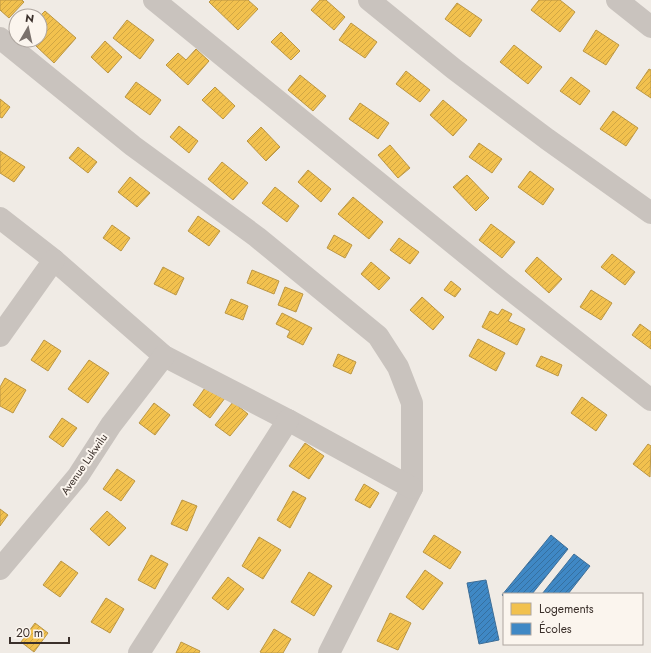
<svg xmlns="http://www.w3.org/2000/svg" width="651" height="653" font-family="Jost,sans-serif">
  <defs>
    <pattern id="homes-hatch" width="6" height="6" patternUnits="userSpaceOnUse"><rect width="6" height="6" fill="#f2c14e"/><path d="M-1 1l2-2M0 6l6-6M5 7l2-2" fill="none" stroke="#d0a644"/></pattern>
    <pattern id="schools-hatch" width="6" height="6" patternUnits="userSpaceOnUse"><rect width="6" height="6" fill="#3f88c5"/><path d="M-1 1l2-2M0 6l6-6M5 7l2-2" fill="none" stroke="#3670a0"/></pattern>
  </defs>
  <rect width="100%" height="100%" fill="#f0ebe5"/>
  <g fill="url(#homes-hatch)" stroke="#bb9644">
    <path d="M0,0H22L24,2L9,18L0,10Z"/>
    <path d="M211,0H248L258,9L238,30L209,2Z"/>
    <path d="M320,0H326L345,17L334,30L311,10Z"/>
    <path d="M539,0H560L575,12L560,32L531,10Z"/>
    <path d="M457,3L482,20L470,37L445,19Z"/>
    <path d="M45,11L76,38L54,63L36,46L46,34L40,29V16Z"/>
    <path d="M127,20L154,40L140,59L113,38Z"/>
    <path d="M351,23L377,42L365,58L339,40Z"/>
    <path d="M596,30L619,45L606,65L583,51Z"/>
    <path d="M281,32L300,51L291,60L271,42Z"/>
    <path d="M105,41L122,57L108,73L91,57Z"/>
    <path d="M514,45L542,67L528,84L500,62Z"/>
    <path d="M196,49L209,61L188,85L166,65L178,53L186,60Z"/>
    <path d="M649,69L651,70V98L636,88Z"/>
    <path d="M406,71L430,90L420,102L396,84Z"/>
    <path d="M300,75L326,96L313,111L288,90Z"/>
    <path d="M571,77L590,91L580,105L560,91Z"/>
    <path d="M136,82L161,100L150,115L125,97Z"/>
    <path d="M215,87L235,106L223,119L202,100Z"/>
    <path d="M0,99L10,107L2,118L0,117Z"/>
    <path d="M443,100L467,120L453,136L430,115Z"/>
    <path d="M360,103L389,123L378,139L349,119Z"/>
    <path d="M613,111L638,128L626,146L600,129Z"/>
    <path d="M179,126L198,141L189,153L170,137Z"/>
    <path d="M261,127L280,147L266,161L247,141Z"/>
    <path d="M479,143L502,159L492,173L469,157Z"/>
    <path d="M390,145L410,168L398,178L378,155Z"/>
    <path d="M78,147L97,162L88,173L69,158Z"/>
    <path d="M0,151L25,167L14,182L0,173Z"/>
    <path d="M222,162L248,183L233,200L208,179Z"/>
    <path d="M308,170L331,189L321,202L298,182Z"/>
    <path d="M530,171L554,189L543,205L518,187Z"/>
    <path d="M467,175L489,198L476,211L453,187Z"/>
    <path d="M130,177L150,193L137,207L118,192Z"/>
    <path d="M275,187L299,206L287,222L262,203Z"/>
    <path d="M353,197L383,222L369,239L338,214Z"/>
    <path d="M198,216L220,231L209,246L188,231Z"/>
    <path d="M491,224L515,242L502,258L479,240Z"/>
    <path d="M112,225L130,238L121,251L103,238Z"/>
    <path d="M334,235L352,245L345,258L327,248Z"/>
    <path d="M399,238L419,252L410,264L390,250Z"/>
    <path d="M612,254L635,272L625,285L601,267Z"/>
    <path d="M537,257L562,279L549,293L525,271Z"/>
    <path d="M371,262L390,278L379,290L361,274Z"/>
    <path d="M163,267L184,278L176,295L154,284Z"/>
    <path d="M252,270L279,281L274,294L247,283Z"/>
    <path d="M451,281L461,289L455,297L444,290Z"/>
    <path d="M285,287L303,294L296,312L278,305Z"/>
    <path d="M591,290L612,303L601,320L580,307Z"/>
    <path d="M422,297L444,317L433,330L410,310Z"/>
    <path d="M231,299L248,306L243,320L225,313Z"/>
    <path d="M502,309L512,314L508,321L525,329L517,345L482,327L490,311L498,315Z"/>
    <path d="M282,313L312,328L303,345L287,337L290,331L276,324Z"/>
    <path d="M640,324L651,332V349L632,335Z"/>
    <path d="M478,339L505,353L496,371L469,356Z"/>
    <path d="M44,340L61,351L48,371L31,360Z"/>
    <path d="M338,354L356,362L351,374L333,366Z"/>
    <path d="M541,356L562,365L558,376L536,366Z"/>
    <path d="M89,360L109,373L88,403L68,389Z"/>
    <path d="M5,378L26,390L13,413L0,406V387Z"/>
    <path d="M207,385L225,398L210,418L193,405Z"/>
    <path d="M582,397L607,415L596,431L571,413Z"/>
    <path d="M233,402L248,414L230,436L215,425Z"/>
    <path d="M154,403L170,415L155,435L139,423Z"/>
    <path d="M62,418L77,428L63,447L49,437Z"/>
    <path d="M305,443L324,456L309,479L289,466Z"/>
    <path d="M648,444L651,446L650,477L633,464Z"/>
    <path d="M117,469L135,481L121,501L103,489Z"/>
    <path d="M364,484L379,493L370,508L355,500Z"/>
    <path d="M293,491L306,498L290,528L277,520Z"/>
    <path d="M182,500L197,506L187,531L171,524Z"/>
    <path d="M0,509L8,515L0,526Z"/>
    <path d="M107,511L126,528L109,546L90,529Z"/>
    <path d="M434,535L461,552L450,569L423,552Z"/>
    <path d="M259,537L281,550L263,579L242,566Z"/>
    <path d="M151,555L168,564L155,589L138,580Z"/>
    <path d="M61,561L78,573L60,597L43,585Z"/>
    <path d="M425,570L443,583L423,610L406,597Z"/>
    <path d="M309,572L332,586L314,616L291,602Z"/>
    <path d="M228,577L244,589L228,610L212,598Z"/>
    <path d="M106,598L124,609L110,633L91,622Z"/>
    <path d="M390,613L411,623L398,650L377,641Z"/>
    <path d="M35,623L48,633L34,652L21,642Z"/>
    <path d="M274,629L291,639L283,653H262L260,652Z"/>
    <path d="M181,642L200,651L199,653H176Z"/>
  </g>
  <g fill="url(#schools-hatch)" stroke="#3e6e97">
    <path d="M551,535L568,549L532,594H504V597L502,595Z"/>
    <path d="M574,554L590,566L568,594H542Z"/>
    <path d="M486,580L499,640L479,644L467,583Z"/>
  </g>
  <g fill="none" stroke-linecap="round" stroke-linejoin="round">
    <g stroke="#c9c3be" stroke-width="22">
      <path d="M154,0L502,283L651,400"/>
      <path d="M369,0L454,69L547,139L651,213"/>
      <path d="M617,0L651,27"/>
      <path d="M0,38L133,146L257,237L378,336L398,367L412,403V488L329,653"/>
      <path d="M0,218L54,260L164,356L288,420L412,488"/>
      <path d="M0,336L54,260"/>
      <path d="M0,569L78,476L111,425L164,356"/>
      <path d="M139,653L288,420"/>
    </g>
  </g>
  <g text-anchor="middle" stroke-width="4" stroke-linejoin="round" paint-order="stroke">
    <g font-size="11" fill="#3b302b" stroke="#fbf5ee">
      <text transform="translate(84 464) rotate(-55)" y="4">Avenue Lukwilu</text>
    </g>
  </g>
  <rect x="503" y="593" width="140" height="52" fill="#fbf5ee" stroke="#aea6a0"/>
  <rect x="511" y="603" width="20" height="12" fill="#f2c14e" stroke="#aea6a0"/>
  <text x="539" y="613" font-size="12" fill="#3b302b">Logements</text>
  <rect x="511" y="623" width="20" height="12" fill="#3f88c5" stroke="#aea6a0"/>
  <text x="539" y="633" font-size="12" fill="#3b302b">Écoles</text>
  <g transform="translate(28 28) rotate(9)"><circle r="19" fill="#fbf5ee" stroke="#aea6a0"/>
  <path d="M0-3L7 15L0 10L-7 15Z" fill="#7a716c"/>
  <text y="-6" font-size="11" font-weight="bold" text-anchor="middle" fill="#3b302b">N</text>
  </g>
  <path d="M10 637v6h59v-6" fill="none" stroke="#3b302b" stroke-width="2"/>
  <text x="16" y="637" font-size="12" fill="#3b302b" stroke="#fbf5ee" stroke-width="3" paint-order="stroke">20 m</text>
</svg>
